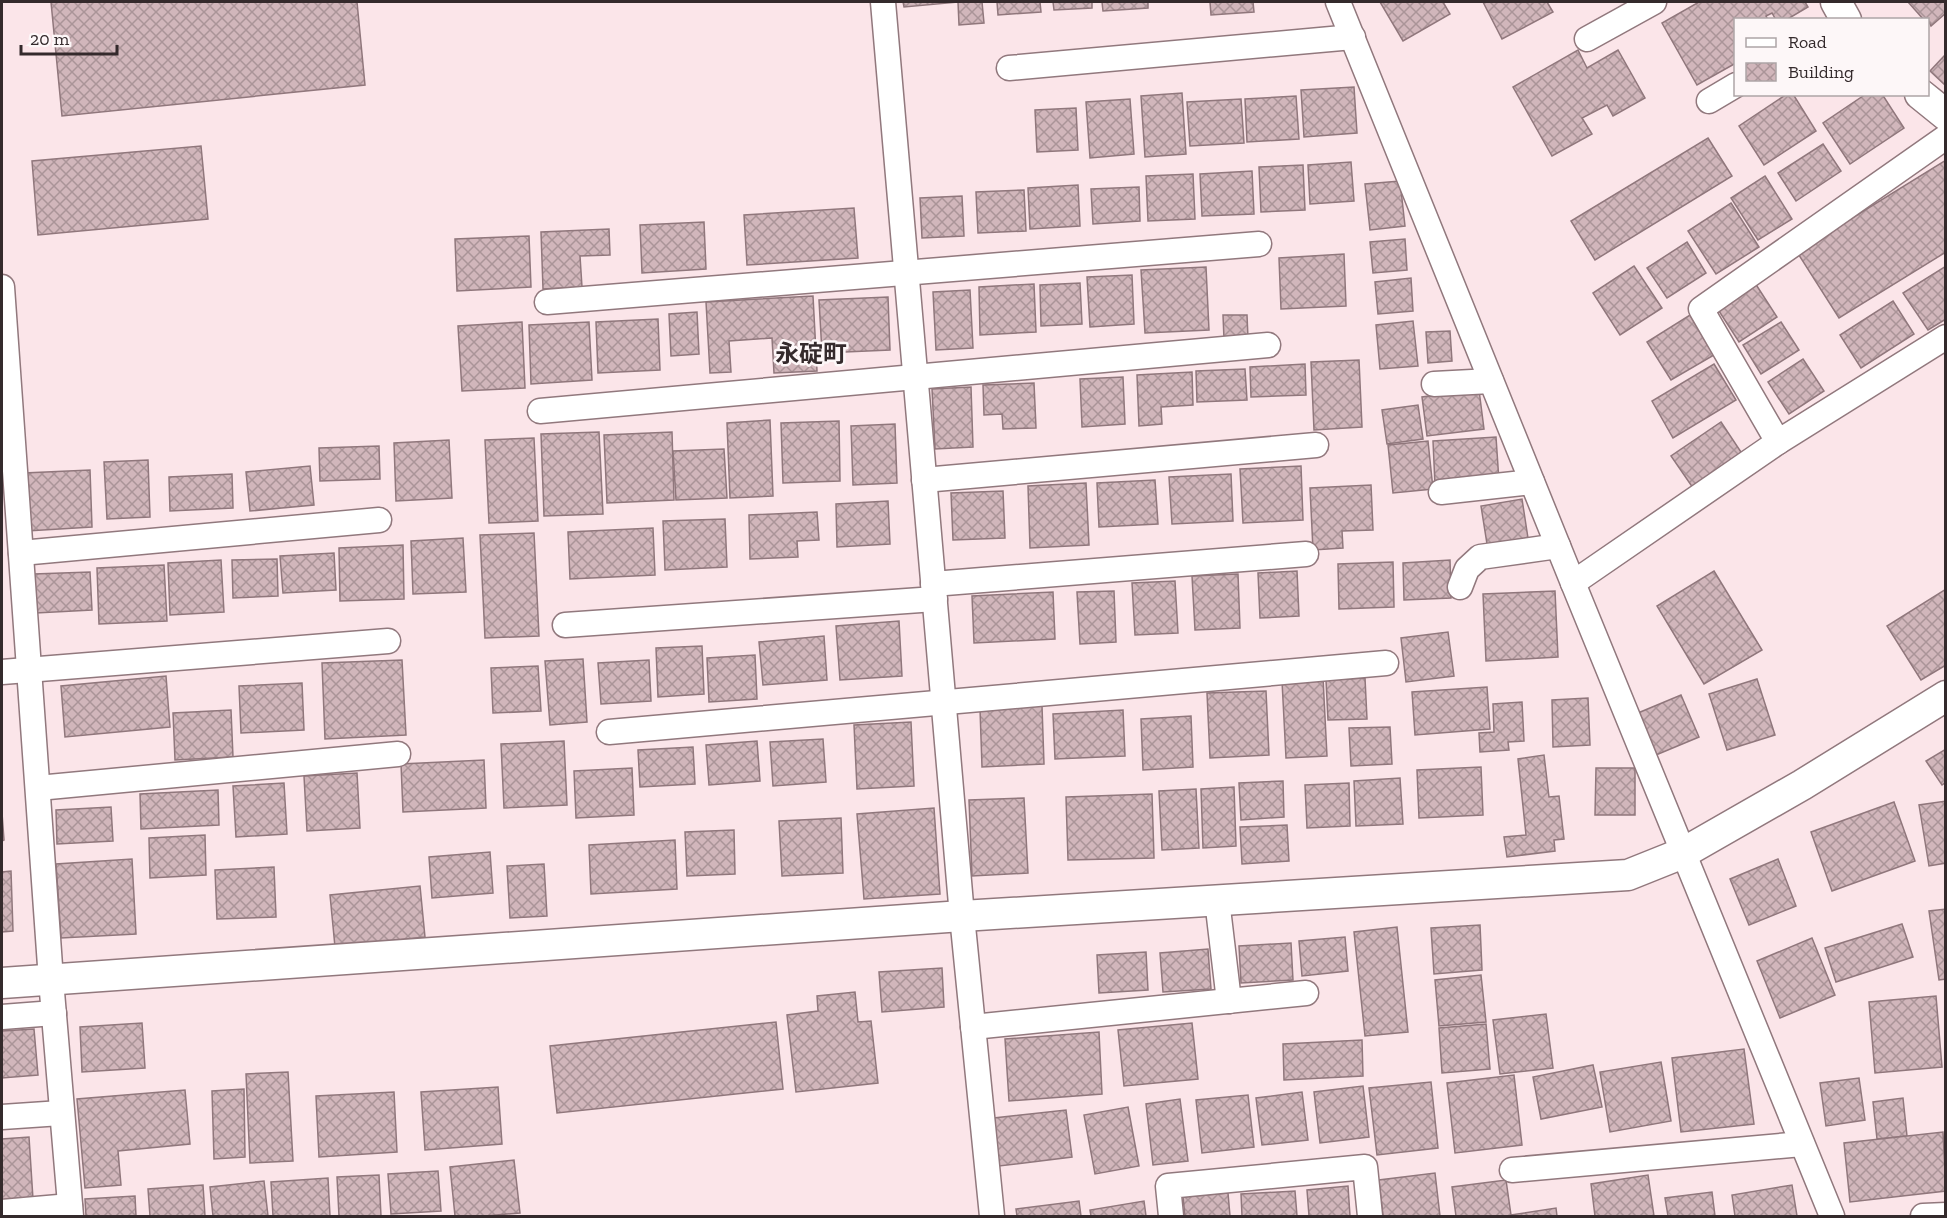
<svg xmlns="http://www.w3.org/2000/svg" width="1947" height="1218" font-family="'Zilla Slab','Noto Sans JP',serif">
  <defs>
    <pattern id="building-cross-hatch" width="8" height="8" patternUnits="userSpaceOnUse" patternTransform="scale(1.5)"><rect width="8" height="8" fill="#d1b6bb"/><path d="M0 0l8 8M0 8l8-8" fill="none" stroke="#aa9498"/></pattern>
  </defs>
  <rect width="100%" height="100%" fill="#fbe5e9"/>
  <g fill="url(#building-cross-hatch)" stroke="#90777c" stroke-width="1.5">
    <path d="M51,2H357L365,85L62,116Z"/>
    <path d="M903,2H982L984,23L959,25L958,2L904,7Z"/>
    <path d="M997,2H1040L1041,12L998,15Z"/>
    <path d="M1053,2H1092V8L1054,10Z"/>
    <path d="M1102,2H1148V8L1103,11Z"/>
    <path d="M1210,2H1253L1254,12L1211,15Z"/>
    <path d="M1380,2H1443L1450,14L1403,41Z"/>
    <path d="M1483,2H1547L1553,12L1502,39Z"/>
    <path d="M1699,2H1805L1808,7L1786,20H1776L1772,13L1766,16L1768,20H1736V63L1697,85L1662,23Z"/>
    <path d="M1908,2H1946V13L1931,26L1928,20H1924Z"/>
    <path d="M1578,50L1587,68L1618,50L1645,98L1613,116L1607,105L1582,118L1592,134L1552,156L1513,87Z"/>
    <path d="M1946,54V86L1930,71Z"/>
    <path d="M1354,87L1357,133L1304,137L1301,90Z"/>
    <path d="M1182,93L1186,154L1145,157L1141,96Z"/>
    <path d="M1787,94H1793L1816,131L1764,165L1739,126Z"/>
    <path d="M1866,94H1882L1904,128L1850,164L1823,123Z"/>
    <path d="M1296,96L1299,139L1247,142L1245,99Z"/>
    <path d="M1130,99L1134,154L1090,158L1086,102Z"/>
    <path d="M1241,99L1244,143L1190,146L1187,102Z"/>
    <path d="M1076,108L1078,150L1037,152L1035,110Z"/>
    <path d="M1708,138L1732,176L1595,260L1571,221Z"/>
    <path d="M1823,144L1841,171L1796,201L1778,173Z"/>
    <path d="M201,146L208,219L38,235L32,161Z"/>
    <path d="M1946,160V252L1839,318L1797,252Z"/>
    <path d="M1351,162L1354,201L1310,204L1308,165Z"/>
    <path d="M1303,165L1305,210L1261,212L1259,167Z"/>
    <path d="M1252,171L1254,214L1202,216L1200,174Z"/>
    <path d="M1193,174L1195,219L1148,221L1146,176Z"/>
    <path d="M1765,176L1792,219L1758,240L1731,198Z"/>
    <path d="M1400,181L1405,226L1370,230L1365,184Z"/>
    <path d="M1078,185L1080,226L1030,229L1028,188Z"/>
    <path d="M1139,187L1140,221L1093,224L1091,189Z"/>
    <path d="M1024,190L1026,231L978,233L976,192Z"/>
    <path d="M962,196L964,236L922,238L920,198Z"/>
    <path d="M1731,203L1759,247L1716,274L1688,231Z"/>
    <path d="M854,208L858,258L747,265L744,215Z"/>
    <path d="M704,222L706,269L642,273L640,225Z"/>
    <path d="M609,229L610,255L580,256L582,287L543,289L541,232Z"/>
    <path d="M529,236L531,287L457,291L455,239Z"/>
    <path d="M1405,239L1407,270L1373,273L1370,242Z"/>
    <path d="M1687,242L1706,273L1667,298L1647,268Z"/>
    <path d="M1344,254L1346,306L1281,309L1279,258Z"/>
    <path d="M1634,266L1662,308L1620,335L1593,293Z"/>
    <path d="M1946,266V319L1928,330L1903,293Z"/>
    <path d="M1206,267L1209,330L1145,333L1141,270Z"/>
    <path d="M1132,275L1134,324L1090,327L1087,277Z"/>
    <path d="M1411,278L1413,311L1378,314L1375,282Z"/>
    <path d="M1080,283L1082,324L1041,326L1040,285Z"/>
    <path d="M1755,283L1777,317L1739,342L1717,308Z"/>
    <path d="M1034,284L1036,332L980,335L979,287Z"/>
    <path d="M970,290L973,348L936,350L933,292Z"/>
    <path d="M813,296L817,371L774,373L772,338L729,341L731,372L710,373L706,302Z"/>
    <path d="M888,297L890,350L822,353L819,300Z"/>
    <path d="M1893,301L1914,334L1861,368L1840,335Z"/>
    <path d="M697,312L699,354L671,356L669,314Z"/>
    <path d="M1223,315H1247L1248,338L1224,339Z"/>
    <path d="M1690,315L1714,355L1671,380L1647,342Z"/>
    <path d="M658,319L660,370L598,373L596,322Z"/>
    <path d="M1413,321L1418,366L1380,369L1376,325Z"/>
    <path d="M522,322L525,388L462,391L458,326Z"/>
    <path d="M589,322L592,380L531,384L529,325Z"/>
    <path d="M1781,322L1799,350L1761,374L1743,345Z"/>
    <path d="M1450,331L1452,361L1428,363L1426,332Z"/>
    <path d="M1803,359L1824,391L1789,414L1768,382Z"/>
    <path d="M1359,360L1362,427L1314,430L1311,362Z"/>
    <path d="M1305,364L1306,395L1251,397L1250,367Z"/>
    <path d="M1714,364L1736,400L1673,438L1652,401Z"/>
    <path d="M1245,369L1247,400L1197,402L1196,371Z"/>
    <path d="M1192,372L1193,405L1161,407L1162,424L1139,426L1137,375Z"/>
    <path d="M1123,377L1125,424L1082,427L1080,379Z"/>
    <path d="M1034,383L1036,428L1003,429L1002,414L984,415L983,385Z"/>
    <path d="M971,387L973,447L935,449L932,389Z"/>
    <path d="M1479,390L1484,429L1427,436L1422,397Z"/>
    <path d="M1418,405L1423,439L1387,444L1382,410Z"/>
    <path d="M770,420L773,496L730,498L727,423Z"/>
    <path d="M839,421L840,481L783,483L781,423Z"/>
    <path d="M1721,422L1743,455L1693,488L1671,456Z"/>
    <path d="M895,424L897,483L853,485L851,426Z"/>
    <path d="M599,432L603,514L544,516L541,434Z"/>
    <path d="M672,432L674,500L607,503L604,435Z"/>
    <path d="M1496,437L1499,481L1435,485L1433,441Z"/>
    <path d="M534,438L538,521L489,523L485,440Z"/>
    <path d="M449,440L452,498L396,501L394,443Z"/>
    <path d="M1428,441L1433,489L1393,493L1388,445Z"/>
    <path d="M379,446L380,479L320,481L319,448Z"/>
    <path d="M724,449L727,498L676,500L673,451Z"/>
    <path d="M148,460L150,517L107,519L104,462Z"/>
    <path d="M310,466L314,505L250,511L246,472Z"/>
    <path d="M1301,466L1303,520L1243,523L1240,469Z"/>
    <path d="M90,470L92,527L27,531L24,473Z"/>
    <path d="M232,474L233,508L170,511L169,477Z"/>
    <path d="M1231,474L1233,521L1172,524L1169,477Z"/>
    <path d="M1155,480L1158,524L1099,527L1097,483Z"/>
    <path d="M1086,483L1089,545L1030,548L1028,486Z"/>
    <path d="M1371,485L1373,530L1342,531L1343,548L1313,550L1310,488Z"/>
    <path d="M1003,491L1005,538L953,540L951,493Z"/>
    <path d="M1522,499L1528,538L1487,544L1481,506Z"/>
    <path d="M888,501L890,544L837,547L836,504Z"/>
    <path d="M817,512L819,540L797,541L798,557L750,559L749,515Z"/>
    <path d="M725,519L727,567L665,570L663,521Z"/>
    <path d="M653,528L655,575L570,579L568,532Z"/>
    <path d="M534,533L539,636L485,638L480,535Z"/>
    <path d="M463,538L466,592L413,594L411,541Z"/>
    <path d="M403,545L404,599L340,601L339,548Z"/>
    <path d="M334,553L336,590L283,593L280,556Z"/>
    <path d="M277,559L278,596L233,598L232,560Z"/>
    <path d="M221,560L224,612L170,615L168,563Z"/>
    <path d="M1450,560L1451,598L1404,600L1403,563Z"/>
    <path d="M1393,562L1394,607L1339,609L1338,564Z"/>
    <path d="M164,565L167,621L99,624L97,568Z"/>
    <path d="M1297,571L1299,616L1260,618L1258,573Z"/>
    <path d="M1714,571L1762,650L1704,684L1657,606Z"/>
    <path d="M90,572L92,610L36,613L34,574Z"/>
    <path d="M1238,574L1240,628L1195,630L1192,576Z"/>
    <path d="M1175,581L1178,633L1135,635L1132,583Z"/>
    <path d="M1946,589V665L1921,680L1887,626Z"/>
    <path d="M1114,591L1116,642L1080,644L1077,592Z"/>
    <path d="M1555,591L1558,657L1486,661L1483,594Z"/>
    <path d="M1053,592L1055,639L974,643L972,596Z"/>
    <path d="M899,621L902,676L840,680L836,626Z"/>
    <path d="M1448,632L1454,676L1406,682L1401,638Z"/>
    <path d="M824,636L827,680L763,685L759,642Z"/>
    <path d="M702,646L704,694L658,697L656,648Z"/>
    <path d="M755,655L757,699L709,702L707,658Z"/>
    <path d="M583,659L587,722L550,725L545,661Z"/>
    <path d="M402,660L406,735L325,739L322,663Z"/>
    <path d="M649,660L651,701L601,704L598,663Z"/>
    <path d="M538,666L541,711L493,713L491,668Z"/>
    <path d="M166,676L170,727L65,737L61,686Z"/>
    <path d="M1323,678L1327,756L1286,758L1282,681Z"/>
    <path d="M1365,678L1367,719L1328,720L1326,680Z"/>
    <path d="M1757,679L1775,735L1727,750L1709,694Z"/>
    <path d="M302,683L304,730L241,733L239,686Z"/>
    <path d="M1487,687L1490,729L1415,735L1412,692Z"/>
    <path d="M1266,691L1269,755L1210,758L1207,693Z"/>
    <path d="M1681,695L1699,737L1656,755L1638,713Z"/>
    <path d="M1588,698L1590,745L1553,747L1552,700Z"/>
    <path d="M1522,702L1524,741L1508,742L1509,750L1480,752L1479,733L1494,732L1493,704Z"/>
    <path d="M1042,706L1044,764L982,767L980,709Z"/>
    <path d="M231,710L233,757L175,760L173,713Z"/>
    <path d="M1123,710L1125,756L1055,759L1053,714Z"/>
    <path d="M1191,716L1193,767L1143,770L1141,719Z"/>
    <path d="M911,722L914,786L857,789L854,725Z"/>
    <path d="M1390,727L1392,764L1351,766L1349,728Z"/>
    <path d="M823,739L826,782L773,786L770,742Z"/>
    <path d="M564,741L567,805L504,808L501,744Z"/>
    <path d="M757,741L760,781L709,785L706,745Z"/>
    <path d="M693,747L695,784L640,787L638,750Z"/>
    <path d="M1946,749V782L1942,785L1926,761Z"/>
    <path d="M1544,755L1549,797L1559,796L1564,839L1554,840L1555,851L1507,857L1504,837L1526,835L1518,759Z"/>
    <path d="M484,760L486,808L403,812L401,764Z"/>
    <path d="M1481,767L1483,815L1419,818L1417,770Z"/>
    <path d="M632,768L634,815L576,818L574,771Z"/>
    <path d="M1596,768H1635V815H1595Z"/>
    <path d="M357,773L360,828L307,831L304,776Z"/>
    <path d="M1400,778L1403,824L1356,826L1354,781Z"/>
    <path d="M1283,781L1284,817L1241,820L1239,783Z"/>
    <path d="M284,783L287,834L236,837L233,786Z"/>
    <path d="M1349,783L1350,826L1307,828L1305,785Z"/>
    <path d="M1234,787L1236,846L1203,848L1201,789Z"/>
    <path d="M1196,789L1199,848L1162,850L1159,791Z"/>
    <path d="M218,790L219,825L141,829L140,794Z"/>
    <path d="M1152,794L1154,858L1068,860L1066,797Z"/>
    <path d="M1024,798L1028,873L972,876L969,800Z"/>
    <path d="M1946,801V863L1929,866L1919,805Z"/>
    <path d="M1894,802L1915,861L1832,891L1811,832Z"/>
    <path d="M111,807L113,841L57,844L56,810Z"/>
    <path d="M934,808L940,894L864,899L857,814Z"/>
    <path d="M2,813L4,840L2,841Z"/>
    <path d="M841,818L843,873L782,876L779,821Z"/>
    <path d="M1287,825L1289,861L1242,864L1240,827Z"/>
    <path d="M734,830L735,874L687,876L685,832Z"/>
    <path d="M205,835L206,875L150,878L149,838Z"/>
    <path d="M675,840L677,889L591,894L589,845Z"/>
    <path d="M490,852L493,893L432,898L429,857Z"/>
    <path d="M132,859L136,934L61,938L56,864Z"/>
    <path d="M1778,859L1796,906L1749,925L1730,879Z"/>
    <path d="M544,864L547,916L510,918L507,866Z"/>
    <path d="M274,867L276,917L217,919L215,870Z"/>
    <path d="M11,871L13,931L2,932V872Z"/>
    <path d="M420,886L425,937L335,947L330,895Z"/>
    <path d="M1946,909V979L1939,980L1929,911Z"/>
    <path d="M1902,924L1913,957L1836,982L1825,948Z"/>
    <path d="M1480,925L1482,970L1434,974L1431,928Z"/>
    <path d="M1397,927L1408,1032L1365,1036L1354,932Z"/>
    <path d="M1345,937L1348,971L1302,976L1299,941Z"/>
    <path d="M1812,938L1835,995L1780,1018L1757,961Z"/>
    <path d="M1291,943L1293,980L1241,983L1239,946Z"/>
    <path d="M1208,949L1211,989L1163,992L1160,953Z"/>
    <path d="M1146,952L1148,990L1099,993L1097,955Z"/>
    <path d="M942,968L944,1007L882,1012L879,972Z"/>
    <path d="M1481,975L1486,1022L1439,1026L1435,980Z"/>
    <path d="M855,992L858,1022L871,1021L878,1083L796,1092L787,1015L818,1011L817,996Z"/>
    <path d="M1936,996L1942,1067L1875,1073L1869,1002Z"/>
    <path d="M1546,1014L1553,1068L1500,1074L1493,1020Z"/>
    <path d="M776,1022L783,1089L557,1113L550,1046Z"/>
    <path d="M142,1023L145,1068L82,1072L80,1027Z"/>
    <path d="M1192,1023L1198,1079L1124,1086L1118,1030Z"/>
    <path d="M1486,1024L1490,1069L1442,1073L1439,1028Z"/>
    <path d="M34,1029L38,1075L2,1078V1031Z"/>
    <path d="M1099,1032L1102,1094L1009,1101L1005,1039Z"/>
    <path d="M1362,1040L1363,1076L1284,1080L1283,1044Z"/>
    <path d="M1744,1049L1754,1124L1681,1132L1672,1058Z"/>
    <path d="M1661,1062L1671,1121L1610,1132L1600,1072Z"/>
    <path d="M1593,1065L1602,1107L1541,1119L1533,1077Z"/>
    <path d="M288,1072L293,1161L250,1163L246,1074Z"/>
    <path d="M1514,1075L1522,1145L1455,1153L1447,1083Z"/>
    <path d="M1859,1078L1865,1120L1826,1126L1820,1083Z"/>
    <path d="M1431,1082L1438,1148L1377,1155L1369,1088Z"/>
    <path d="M1363,1086L1369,1137L1320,1143L1314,1092Z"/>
    <path d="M498,1087L502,1144L425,1150L421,1092Z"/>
    <path d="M244,1089L245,1157L214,1159L212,1091Z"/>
    <path d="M185,1090L190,1144L118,1151L121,1185L85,1188L77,1099Z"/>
    <path d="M394,1092L397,1152L319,1157L316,1096Z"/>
    <path d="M1302,1092L1308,1140L1262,1145L1256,1098Z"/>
    <path d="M1248,1095L1254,1147L1202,1153L1196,1100Z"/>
    <path d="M1903,1098L1907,1136L1877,1139L1873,1102Z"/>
    <path d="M1180,1099L1188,1161L1153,1165L1146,1104Z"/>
    <path d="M1128,1107L1139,1166L1095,1174L1084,1115Z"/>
    <path d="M1066,1110L1072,1157L999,1166L994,1118Z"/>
    <path d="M1943,1132L1946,1191L1850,1202L1844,1143Z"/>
    <path d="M29,1137L33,1199L2,1202V1139Z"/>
    <path d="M514,1160L520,1213L485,1216H455L450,1167Z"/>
    <path d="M438,1171L441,1211L391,1214L388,1174Z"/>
    <path d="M1435,1173L1440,1216H1383L1379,1180Z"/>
    <path d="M379,1175L381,1216H339L337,1177Z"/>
    <path d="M1648,1175L1654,1216H1595L1591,1184Z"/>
    <path d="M328,1178L330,1216H273L271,1182Z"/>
    <path d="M1506,1180L1511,1215L1556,1208L1557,1216H1456L1452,1187Z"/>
    <path d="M264,1181L268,1216H213L210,1187Z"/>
    <path d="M203,1185L205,1216H150L148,1189Z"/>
    <path d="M1792,1185L1797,1216H1735L1732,1195Z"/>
    <path d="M1348,1186L1350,1216H1309L1307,1190Z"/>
    <path d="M1295,1191L1297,1216H1242L1241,1194Z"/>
    <path d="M1712,1192L1715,1216H1668L1665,1198Z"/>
    <path d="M1228,1193L1230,1216H1185L1183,1197Z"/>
    <path d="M135,1196L136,1216H86L85,1199Z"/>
    <path d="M1079,1201L1081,1216H1017L1016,1209Z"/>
    <path d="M1144,1201L1146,1216H1091L1090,1210Z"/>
  </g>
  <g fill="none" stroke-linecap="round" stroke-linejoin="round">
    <g stroke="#91787d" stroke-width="27">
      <g id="minor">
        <path d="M883,2L962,916L992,1216"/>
        <path d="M1338,2L1573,583L1832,1216"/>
        <path d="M1587,39L1654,2"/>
        <path d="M1009,68L1353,37"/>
        <path d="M1709,101L1736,85"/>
        <path d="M1946,137L1701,309L1778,442L1946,337"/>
        <path d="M2,287L51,980L71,1216"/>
        <path d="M547,302L1259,244"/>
        <path d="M1434,384L1491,381"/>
        <path d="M540,411L1268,345"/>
        <path d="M924,480L1316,445"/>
        <path d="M1441,492L1532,482"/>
        <path d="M21,553L379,520"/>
        <path d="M1573,583L1778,442"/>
        <path d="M933,584L1306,554"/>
        <path d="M1460,587L1467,569L1480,557L1558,546"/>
        <path d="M565,625L935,599"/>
        <path d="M2,672L388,641"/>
        <path d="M609,732L1386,663"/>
        <path d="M38,788L398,754"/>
        <path d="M1217,900L1229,1001"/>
        <path d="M2,1017L54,1013"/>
        <path d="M973,1027L1306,993"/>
        <path d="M2,1117L61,1113"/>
        <path d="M1512,1170L1802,1144"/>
        <path d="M2,1212L70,1206"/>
        <path d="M1171,1216L1168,1186L1365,1167L1370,1216"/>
        <path d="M1923,1216L1946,1215"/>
      </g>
    </g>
    <g stroke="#91787d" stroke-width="33">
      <g id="tertiary">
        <path d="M1836,2L1846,20"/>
        <path d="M1920,94L1946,115"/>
        <path d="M2,983L962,916L1628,875L1683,853L1802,785L1946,696"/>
      </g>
    </g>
    <use href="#minor" stroke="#fff" stroke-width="24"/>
    <use href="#tertiary" stroke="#fff" stroke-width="30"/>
  </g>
  <g text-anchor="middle" stroke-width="5" stroke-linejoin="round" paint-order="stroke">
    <g font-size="24" font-weight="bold" fill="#342a2c" stroke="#fdf7f8">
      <text x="811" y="362">永碇町</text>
    </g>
  </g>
  <rect width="1947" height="1218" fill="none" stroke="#342a2c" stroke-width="6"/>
  <rect x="1734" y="18" width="195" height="78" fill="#fdf7f8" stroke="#ada5a6" stroke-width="1.5"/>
  <rect x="1746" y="38" width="30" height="9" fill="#ffffff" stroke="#ada5a6" stroke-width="1.5"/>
  <text x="1788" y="48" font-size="18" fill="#342a2c">Road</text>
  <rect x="1746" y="63" width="30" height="18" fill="url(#building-cross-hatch)" stroke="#ada5a6" stroke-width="1.5"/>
  <text x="1788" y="78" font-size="18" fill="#342a2c">Building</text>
  <path d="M21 45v9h96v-9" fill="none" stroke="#342a2c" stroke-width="3"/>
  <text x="30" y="45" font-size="18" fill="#342a2c" stroke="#fdf7f8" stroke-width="4.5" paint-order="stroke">20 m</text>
</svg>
